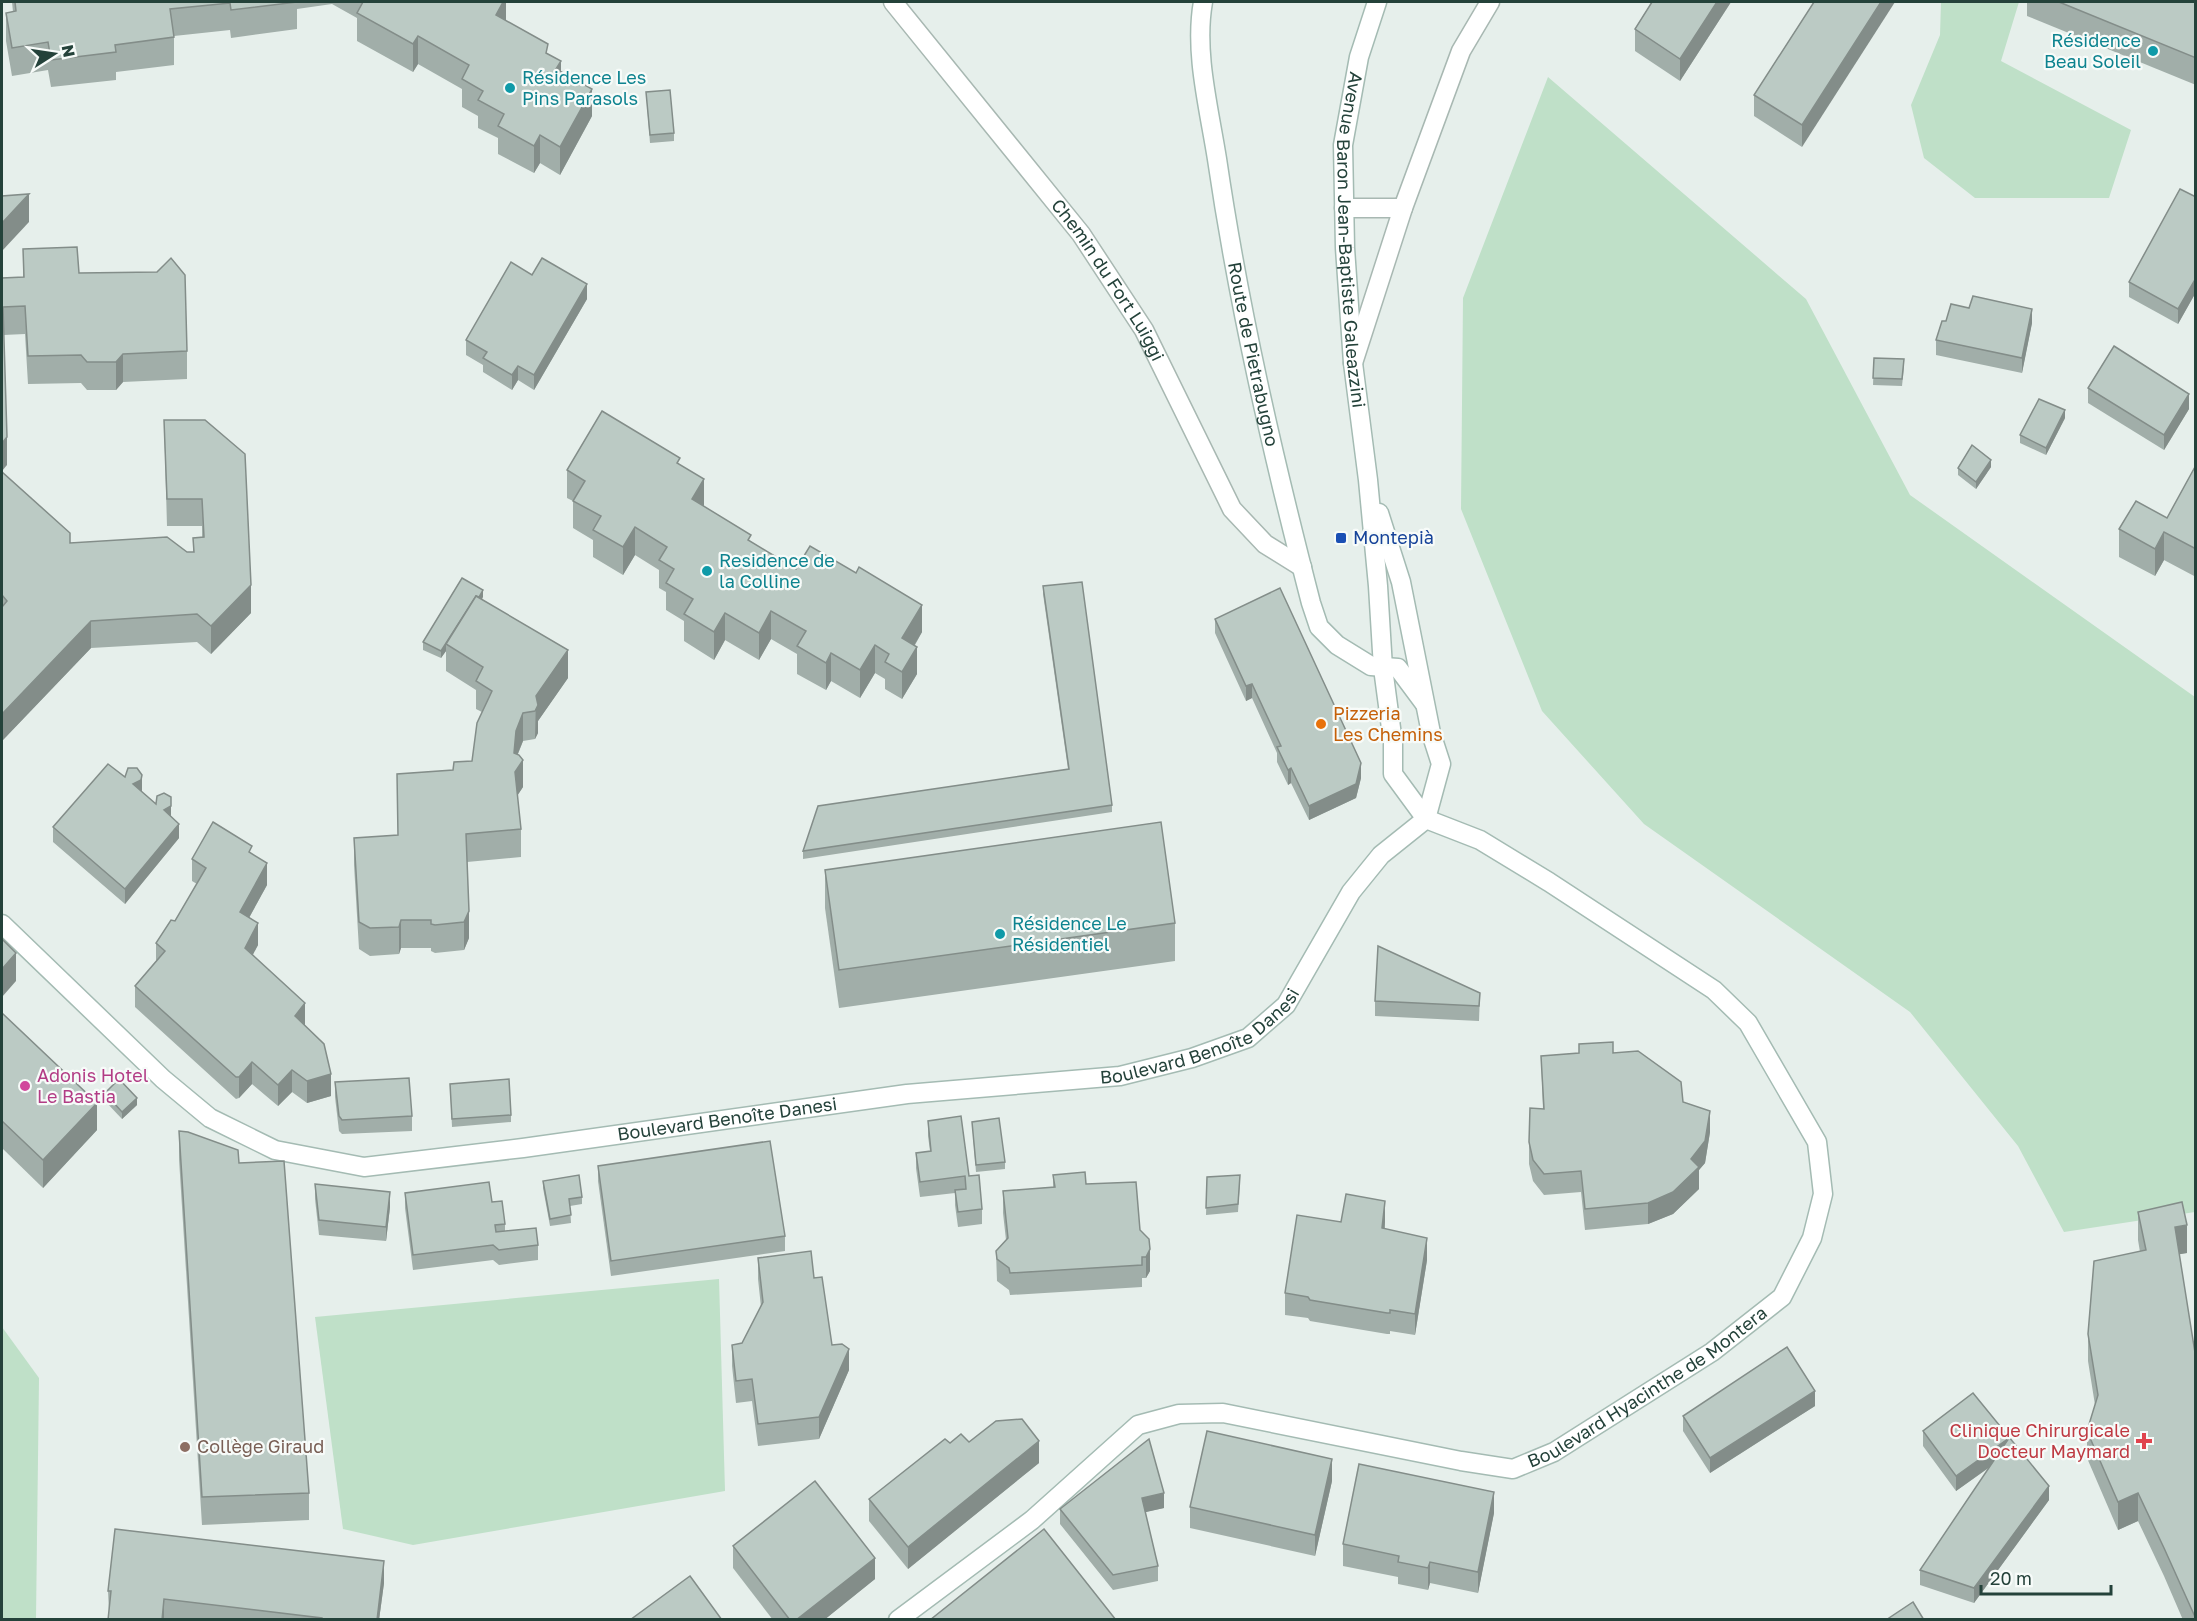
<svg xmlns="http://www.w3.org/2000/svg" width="2197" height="1621" font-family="'Golos Text',sans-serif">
  <rect width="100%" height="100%" fill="#e6efeb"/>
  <g fill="#bfe0c8">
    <path d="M1941,2H2019L2001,61L2131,130L2109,198H1975L1924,158L1911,105L1940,35Z"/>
    <path d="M1548,77L1806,299L1910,495L2195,697V1212L2064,1232L2018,1146L1910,1012L1644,824L1542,711L1461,509L1463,298Z"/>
    <path d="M719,1279L725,1491L413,1545L343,1529L315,1317Z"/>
    <path d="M2,1327L39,1378L36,1619H2Z"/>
  </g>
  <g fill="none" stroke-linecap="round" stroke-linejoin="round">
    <g stroke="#a8b8b2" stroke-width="21">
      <g id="street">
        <path id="s1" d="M893,2L1081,234L1144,330L1232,509L1265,544L1302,567"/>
        <path d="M1344,208H1403"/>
        <path d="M1353,363L1403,208L1461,51L1490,2"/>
      </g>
    </g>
    <g stroke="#a4bbb3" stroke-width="21">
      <g id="secondary">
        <path id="s2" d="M1203,2C1194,52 1209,108 1217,159C1239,309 1273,456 1311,603L1319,627L1337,645L1371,666L1398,668L1424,703"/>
        <path id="s3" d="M1377,2L1359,57L1343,145L1345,248L1353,363L1368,480L1378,586L1383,668L1393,743V774L1426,819"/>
        <path d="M1379,513L1401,582L1431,733L1441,764L1426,819"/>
        <path id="s4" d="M2,924L163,1079L210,1118L275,1150L364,1167L523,1148L907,1094L1120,1076L1192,1058L1248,1038L1286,1005L1351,892L1381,855L1426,819"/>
        <path id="s5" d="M898,1620L1032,1520L1138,1425L1179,1414L1223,1413L1461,1461L1513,1469L1554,1452L1712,1352L1782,1297L1812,1238L1823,1194L1817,1142L1748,1023L1714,990L1549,882L1480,840L1426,819"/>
      </g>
    </g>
    <use href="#street" stroke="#fff" stroke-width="18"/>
    <use href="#secondary" stroke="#fff" stroke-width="18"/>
  </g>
  <g fill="#a1aea9">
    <path d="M12,2H506V21L548,54L592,116L560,175L540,163L534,173L498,154V138L478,128V116L462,107V89L418,64L413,72L357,41V18L332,4L297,9V29L231,38L230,30L174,36V65L116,72V80L51,87L48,70L12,76L6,41V13L13,12Z"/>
    <path d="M1652,2H1731L1680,81L1635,51V29Z"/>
    <path d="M1814,2L1802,147L1754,116V95Z"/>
    <path d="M2027,2H2196V85L2027,16Z"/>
    <path d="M646,92L674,133V141L650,143Z"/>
    <path d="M2196,197V292L2178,324L2129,297V282Z"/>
    <path d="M23,249L79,273L187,351V379L123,382L116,390H87L81,383L28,384L25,334L3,335L7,465L2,278L23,277Z"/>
    <path d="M532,275L587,299L534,390L518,380L512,390L483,372V365L466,355V340Z"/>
    <path d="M1969,308L2032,323L2022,373L1936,355V340L1946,321Z"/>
    <path d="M1874,358L1904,367L1902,386L1873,385Z"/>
    <path d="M2088,388L2189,409L2164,450L2088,403Z"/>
    <path d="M2065,418L2046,455L2020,443V435Z"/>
    <path d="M164,420H205L251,613L211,654L197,642L91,648L2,741V472L70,543L187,552H193V538L202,537V526H167Z"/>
    <path d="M680,465L704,506L751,542L796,569L922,632L915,645L917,674L902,699L885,689V679L875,673L860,698L831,681L826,690L797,674V654L771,639L759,660L725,640L714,660L684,641V621L666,610V592L659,588V570L635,555L623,575L593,557V540L573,528V501L567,498V470Z"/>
    <path d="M2196,465V577L2164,560L2155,576L2119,557V529L2167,518Z"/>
    <path d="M1991,467L1976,489L1958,475V468Z"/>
    <path d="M1043,586L1112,805V812L803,859V851L1068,769L1043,594Z"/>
    <path d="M483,597L482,599L568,678L538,721V733L535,739L523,741L518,754L523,787L517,796L521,829V857L467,862L469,938L464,950L435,953L431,951V948H401L399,954L370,956L359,949L354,865V838L398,835L397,774L453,770L472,761L482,712L476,709V690L446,671V651L441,658L423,650V642Z"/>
    <path d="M1215,619L1361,778L1356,798L1309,820L1291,783L1288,785L1277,762V753L1252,698L1246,701L1215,633Z"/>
    <path d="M142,790V792L171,816L179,838L125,904L53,842V827Z"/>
    <path d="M252,854L267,885L249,918L258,945L252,955L305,1025L331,1096L307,1103L292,1092L278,1106L252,1084L239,1098L236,1099L135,1007V986L156,961V943L175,921L197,884L192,881V859Z"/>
    <path d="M825,870L1175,923V961L839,1008L825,908Z"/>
    <path d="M1480,993L1479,1021L1375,1016V1001Z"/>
    <path d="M2,1013L97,1130L43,1188L2,1148Z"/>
    <path d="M1579,1044L1613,1053L1683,1102L1710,1132L1705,1163L1699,1170V1189L1673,1214L1648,1224L1585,1230L1581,1192L1544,1195L1533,1181L1529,1164V1142L1543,1109L1541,1056L1579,1053Z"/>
    <path d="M335,1082L412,1116V1131L342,1134L339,1131L335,1097Z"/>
    <path d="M450,1084L511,1115V1122L452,1127Z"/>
    <path d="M105,1093L137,1105L122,1119L105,1101Z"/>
    <path d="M928,1121L969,1176L982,1209V1224L958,1227L955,1205V1193L920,1197L916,1168V1153L930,1151L928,1136Z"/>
    <path d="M972,1122L1005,1162V1169L976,1172Z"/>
    <path d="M179,1131L239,1163L309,1493V1520L202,1525L179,1159Z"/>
    <path d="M598,1166L785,1236V1251L611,1276L598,1181Z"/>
    <path d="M1053,1175L1086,1184L1140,1230L1150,1271L1146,1278H1142V1287L1010,1295L1009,1290L997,1281L996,1251L1006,1240L1003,1213V1191L1053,1187Z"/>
    <path d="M1207,1177L1240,1182L1238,1212L1206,1215Z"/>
    <path d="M543,1181L582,1197V1204L570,1206L571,1223L550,1226L543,1188Z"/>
    <path d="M315,1184L390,1207L386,1241L319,1235L315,1199Z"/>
    <path d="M405,1193L492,1202L505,1224V1231L538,1245V1260L499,1265L493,1260L413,1270L405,1208Z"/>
    <path d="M2138,1212L2187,1253L2179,1254L2196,1620H2183L2164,1576L2138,1521L2118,1530L2087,1458V1431L2095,1405L2088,1361V1334L2140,1252L2138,1240Z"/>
    <path d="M1341,1222H1385V1229L1427,1260L1415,1335L1390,1331V1334H1387L1310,1321L1308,1318L1285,1315V1293Z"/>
    <path d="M758,1258L814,1278L832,1345L849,1370L819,1439L758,1446L752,1401L736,1403L732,1366V1345L742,1343L761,1307L758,1279Z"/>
    <path d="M1973,1393L2049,1486V1500L1974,1603L1920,1585V1570L1990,1467L1956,1491L1923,1446V1431Z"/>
    <path d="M1815,1406L1710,1473L1683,1431V1416Z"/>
    <path d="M969,1442L1039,1463L908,1569L869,1521V1499L950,1443Z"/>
    <path d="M1332,1481L1315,1556L1190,1528V1507Z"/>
    <path d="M1164,1508L1145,1512L1158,1566V1581L1113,1590L1060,1524V1509Z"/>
    <path d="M1494,1513L1478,1593L1430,1583L1428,1590L1398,1584V1577L1343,1566V1544Z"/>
    <path d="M733,1546L875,1579L824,1620H773L733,1568Z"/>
    <path d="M384,1583L379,1620H108L109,1612L108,1591Z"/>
  </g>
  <g fill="#838d89">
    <path d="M503,2H506V25L496,15Z"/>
    <path d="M1717,2H1731L1680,81V59Z"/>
    <path d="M1881,2H1895L1802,147V125Z"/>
    <path d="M418,36V64L413,72V44Z"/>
    <path d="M561,61V89L556,69Z"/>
    <path d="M592,89V116L560,175V147Z"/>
    <path d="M540,135V163L534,173V146Z"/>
    <path d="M29,194V222L2,251V223Z"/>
    <path d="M2196,278V292L2178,324V309Z"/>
    <path d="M587,284V299L534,390V375Z"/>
    <path d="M2032,309V323L2022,373V358Z"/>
    <path d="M123,354V382L116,390V362Z"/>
    <path d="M518,366V380L512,390V375Z"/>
    <path d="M2189,394V409L2164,450V435Z"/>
    <path d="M2065,410V418L2046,455V448Z"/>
    <path d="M7,437V465L2,471V443Z"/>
    <path d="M1991,460V467L1976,489V482Z"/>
    <path d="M704,479V506L692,499Z"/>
    <path d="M635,527V555L623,575V547Z"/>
    <path d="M2164,532V560L2155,576V549Z"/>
    <path d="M251,585V613L211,654V626Z"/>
    <path d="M483,590V597L465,628L458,631L449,646L446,644V651L441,658V651L458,624L465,620Z"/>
    <path d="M922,605V632L902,666V638Z"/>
    <path d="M771,611V639L759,660V633Z"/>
    <path d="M725,613V640L714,660V632Z"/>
    <path d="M91,621V648L2,741V714Z"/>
    <path d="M875,645V673L860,698V670Z"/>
    <path d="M917,647V674L902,699V672Z"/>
    <path d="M568,650V678L538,721V733L535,739L536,696Z"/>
    <path d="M831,653V681L826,690V663Z"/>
    <path d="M1252,684V698L1246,701V686Z"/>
    <path d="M523,713V741L516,758L514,753L516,731Z"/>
    <path d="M523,760V787L515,799V772Z"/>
    <path d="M1361,763V778L1356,798L1309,820V806Z"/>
    <path d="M1291,768V783L1288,785V770Z"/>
    <path d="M142,775V790L141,795L133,784Z"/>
    <path d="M171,797V820L164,810Z"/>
    <path d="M179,824V838L125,904V889Z"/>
    <path d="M267,863V885L240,934V912Z"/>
    <path d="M469,911V938L464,950V922Z"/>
    <path d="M401,920V948L399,954V927Z"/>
    <path d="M258,923V945L245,970V948Z"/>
    <path d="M16,953V981L2,997V969Z"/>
    <path d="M305,1003V1025L295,1038V1016Z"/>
    <path d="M252,1062V1084L239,1098V1077Z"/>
    <path d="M292,1070V1092L278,1106V1085Z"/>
    <path d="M331,1074V1096L307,1103V1081Z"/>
    <path d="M137,1098V1105L122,1119V1112Z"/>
    <path d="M97,1103V1130L43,1188V1160Z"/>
    <path d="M1710,1111V1132L1705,1163L1699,1170V1189L1673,1214L1648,1224V1203L1691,1159Z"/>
    <path d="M390,1192V1207L386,1241V1227Z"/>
    <path d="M1385,1201V1222L1382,1250V1228Z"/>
    <path d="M2187,1225V1253L2175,1255V1227Z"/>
    <path d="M1427,1238V1260L1415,1335V1314Z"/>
    <path d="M1150,1249V1271L1146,1278V1257Z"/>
    <path d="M849,1349V1370L819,1439V1417Z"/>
    <path d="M1815,1391V1406L1710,1473V1458Z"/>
    <path d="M2009,1438V1453L1956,1491V1476Z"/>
    <path d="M1039,1441V1463L908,1569V1547Z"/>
    <path d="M1332,1459V1481L1315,1556V1535Z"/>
    <path d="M2049,1486V1500L1974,1603V1588Z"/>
    <path d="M1494,1492V1513L1478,1593V1572Z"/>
    <path d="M1164,1493V1508L1142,1513V1498Z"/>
    <path d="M2138,1493V1521L2118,1530V1502Z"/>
    <path d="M875,1558V1579L824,1620H796Z"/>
    <path d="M384,1561V1583L379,1620H377Z"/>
    <path d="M1430,1562V1583L1428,1590V1568Z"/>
    <path d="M164,1599V1620H162Z"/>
  </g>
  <g fill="#bbcac4" stroke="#838d89" stroke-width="1.5">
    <path d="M15,2H297L231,10L230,3L170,9L174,37L115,45L116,52L51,60L48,42L12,48L6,13L16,11Z"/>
    <path d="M363,2H503L496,15L548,44L546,53L561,61L556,69L592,89L560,147L540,135L534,146L498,126L504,114L478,100L483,91L462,79L469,65L418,36L413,44L357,13Z"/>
    <path d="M1652,2H1717L1680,59L1635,29Z"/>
    <path d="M1814,2H1881L1802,125L1754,95Z"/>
    <path d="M2059,2H2196V58Z"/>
    <path d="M670,90L674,133L650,135L646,92Z"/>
    <path d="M2180,189L2196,197V278L2178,309L2129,282Z"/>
    <path d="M29,194L2,223V196Z"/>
    <path d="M77,247L79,273L157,272L171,258L185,275L187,351L123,354L116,362H87L81,355L28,356L25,306L3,307L7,437L2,443V278L24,277L23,249Z"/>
    <path d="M542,258L587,284L534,375L518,366L512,375L483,358L487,352L466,340L511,262L532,275Z"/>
    <path d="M1973,296L2032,309L2022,358L1936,340L1942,321H1946L1951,304L1969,308Z"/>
    <path d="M2114,346L2189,394L2164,435L2088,388Z"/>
    <path d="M1874,358L1904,359L1902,379L1873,378Z"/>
    <path d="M2039,399L2065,410L2046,448L2020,435Z"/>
    <path d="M602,411L680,458L677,463L704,479L692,499L751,535L748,540L796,569L810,546L856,573L859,567L922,605L902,638L917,647L902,672L885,662L889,654L875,645L860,670L831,653L826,663L797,646L806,631L771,611L759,633L725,613L714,632L684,614L693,599L666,583L674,569L659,560L667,547L635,527L623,547L593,530L601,516L573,501L585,481L567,470Z"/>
    <path d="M164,420H205L245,454L251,585L211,626L197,614L91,621L2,714V607L7,601L2,595V472L70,533V543L167,537L187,552H194L193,538L204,537L202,499H167Z"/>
    <path d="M1972,445L1991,460L1976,482L1958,468Z"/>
    <path d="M2196,465V549L2164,532L2155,549L2119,529L2136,501L2167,518Z"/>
    <path d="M462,578L483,590L479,597L476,596L441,651L423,642Z"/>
    <path d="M1082,582L1112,805L803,851L818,806L1069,769L1043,586Z"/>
    <path d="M1280,588L1361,763L1356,784L1309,806L1291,768L1288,770L1277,747L1281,746L1252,684L1246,686L1215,619Z"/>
    <path d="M476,596L568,650L536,696L538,705L535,711L523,713L516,731L514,753L519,755L523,760L515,772L521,829L466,834L469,911L464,922L435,925L431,924V920H401L399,927L370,928L359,922L354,838L398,835L397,774L453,770L454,762L472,761L477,723L492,691L476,681L483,667L446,644Z"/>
    <path d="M108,764L125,777L128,768H137L142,775L141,780L133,784L156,804L157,796L164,793L171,797V806L164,810L179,824L125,889L53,827Z"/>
    <path d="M213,822L252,846L249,852L267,863L240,912L258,923L245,948L305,1003L295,1016L324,1044L331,1074L307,1081L292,1070L278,1085L252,1062L239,1077H236L135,986L165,951L156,943L171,920L175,921L206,868L192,859Z"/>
    <path d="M1161,822L1175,923L839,970L825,870Z"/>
    <path d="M2,939L16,953L2,969Z"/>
    <path d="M1378,946L1480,993L1479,1006L1375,1001Z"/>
    <path d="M2,1013L97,1103L43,1160L2,1121Z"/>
    <path d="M1613,1042V1053L1638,1051L1681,1082L1683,1102L1710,1111L1705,1141L1691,1159L1699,1167L1673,1192L1648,1203L1585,1209L1581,1171L1544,1174L1533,1160L1529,1142L1530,1108L1544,1109L1541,1056L1579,1053V1044Z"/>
    <path d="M409,1078L412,1116L342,1120L339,1116L335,1082Z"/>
    <path d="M119,1079L137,1098L122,1112L105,1093Z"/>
    <path d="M509,1079L511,1115L452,1119L450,1084Z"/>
    <path d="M961,1116L969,1176L979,1175L982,1209L958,1212L955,1190L966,1189L965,1176L920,1182L916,1153L931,1151L928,1121Z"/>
    <path d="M999,1118L1005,1162L976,1165L972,1122Z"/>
    <path d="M179,1131L188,1132L238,1150L239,1163L284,1161L309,1493L202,1497Z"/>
    <path d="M770,1141L785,1236L611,1261L598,1166Z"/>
    <path d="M1085,1172L1086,1184L1136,1182L1140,1230L1149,1239L1150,1249L1146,1257H1142V1265L1010,1273L1009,1268L997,1259L996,1251L1008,1238L1003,1191L1055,1187L1053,1175Z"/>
    <path d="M579,1175L582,1197L569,1199L571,1215L550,1219L543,1181Z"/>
    <path d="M1240,1175L1238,1204L1206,1208L1207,1177Z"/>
    <path d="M489,1182L492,1202L502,1201L505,1224L495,1225L496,1232L536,1228L538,1245L499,1250L493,1245L413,1255L405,1193Z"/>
    <path d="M315,1184L390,1192L386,1227L319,1220Z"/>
    <path d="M1346,1194L1385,1201L1382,1228L1427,1238L1415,1314L1390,1310V1313H1387L1310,1300L1308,1297L1285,1293L1297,1215L1341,1222Z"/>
    <path d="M2182,1202L2187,1225L2175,1227L2196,1359V1619L2164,1548L2138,1493L2118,1502L2087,1431L2098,1395L2088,1334L2094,1261L2146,1250L2138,1212Z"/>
    <path d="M811,1251L814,1278L822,1277L832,1345L842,1344L849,1349L819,1417L758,1424L752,1379L736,1381L732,1345L742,1343L763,1302L758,1258Z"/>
    <path d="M1787,1347L1815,1391L1710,1458L1683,1416Z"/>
    <path d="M1973,1393L2049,1486L1974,1588L1920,1570L2009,1438L1956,1476L1923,1431Z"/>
    <path d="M1022,1419L1039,1441L908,1547L869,1499L945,1439L950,1443L961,1434L969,1442L996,1421Z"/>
    <path d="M1207,1431L1332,1459L1315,1535L1190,1507Z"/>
    <path d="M1149,1439L1164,1493L1142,1498L1158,1566L1113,1575L1060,1509Z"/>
    <path d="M1359,1464L1494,1492L1478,1572L1430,1562L1428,1568L1398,1562L1399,1556L1343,1544Z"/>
    <path d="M815,1481L875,1558L796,1620H790L733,1546Z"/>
    <path d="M115,1529L384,1561L377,1620H322V1618L164,1599L162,1620H108L111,1591H108Z"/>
    <path d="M1044,1529L1116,1620H930Z"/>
    <path d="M690,1576L722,1620H630Z"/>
    <path d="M1913,1602L1924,1620H1886Z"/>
  </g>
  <g fill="#0f9aa8" stroke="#f7fbf9" stroke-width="2">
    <circle cx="2153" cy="51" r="6"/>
    <circle cx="510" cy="88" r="6"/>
    <circle cx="707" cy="571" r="6"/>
    <circle cx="1000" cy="934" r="6"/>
  </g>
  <rect fill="#1a4fb4" stroke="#f7fbf9" stroke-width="2" x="1335" y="532" width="12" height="12" rx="3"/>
  <circle fill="#e8710a" stroke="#f7fbf9" stroke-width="2" cx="1321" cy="724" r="6"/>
  <circle fill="#d1479c" stroke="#f7fbf9" stroke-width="2" cx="25" cy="1086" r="6"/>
  <path fill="#e0444e" stroke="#f7fbf9" stroke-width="2" d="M2141 1432h6v6h6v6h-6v6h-6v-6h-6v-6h6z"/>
  <circle fill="#8d6e63" stroke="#f7fbf9" stroke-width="2" cx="185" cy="1447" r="6"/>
  <g text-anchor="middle" stroke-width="4.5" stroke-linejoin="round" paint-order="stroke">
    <g font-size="18" fill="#0d838f" stroke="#f7fbf9" text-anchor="start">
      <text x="2141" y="47" text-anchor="end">Résidence<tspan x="2141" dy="21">Beau Soleil</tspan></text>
      <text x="522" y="84">Résidence Les<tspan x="522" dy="21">Pins Parasols</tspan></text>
      <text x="719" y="567">Residence de<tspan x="719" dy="21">la Colline</tspan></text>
      <text x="1012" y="930">Résidence Le<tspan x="1012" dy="21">Résidentiel</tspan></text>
    </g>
    <g font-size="18" fill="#24423a" stroke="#f7fbf9">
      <text dy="6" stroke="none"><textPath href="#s3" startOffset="242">Avenue Baron Jean-Baptiste Galeazzini</textPath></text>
      <text dy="6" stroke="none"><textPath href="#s1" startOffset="352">Chemin du Fort Luiggi</textPath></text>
      <text dy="6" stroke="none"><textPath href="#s2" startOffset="357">Route de Pietrabugno</textPath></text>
      <text dy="6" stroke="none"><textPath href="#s4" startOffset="1300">Boulevard Benoîte Danesi</textPath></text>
      <text dy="6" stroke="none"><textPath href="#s4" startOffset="814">Boulevard Benoîte Danesi</textPath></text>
      <text dy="6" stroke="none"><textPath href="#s5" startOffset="849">Boulevard Hyacinthe de Montera</textPath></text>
    </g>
    <g font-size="18" fill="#164399" stroke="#f7fbf9" text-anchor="start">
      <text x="1353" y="544">Montepià</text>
    </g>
    <g font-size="18" fill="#c56008" stroke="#f7fbf9" text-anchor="start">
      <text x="1333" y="720">Pizzeria<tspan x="1333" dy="21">Les Chemins</tspan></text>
    </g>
    <g font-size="18" fill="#b23c85" stroke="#f7fbf9" text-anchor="start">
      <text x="37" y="1082">Adonis Hotel<tspan x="37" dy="21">Le Bastia</tspan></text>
    </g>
    <g font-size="18" fill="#be3a42" stroke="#f7fbf9" text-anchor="end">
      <text x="2130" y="1437">Clinique Chirurgicale<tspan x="2130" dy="21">Docteur Maymard</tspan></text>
    </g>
    <g font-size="18" fill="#785e54" stroke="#f7fbf9" text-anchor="start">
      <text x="197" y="1453">Collège Giraud</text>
    </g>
  </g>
  <rect width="2197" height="1621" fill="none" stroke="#24423a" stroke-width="6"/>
  <g transform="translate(54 54) rotate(78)" stroke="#f7fbf9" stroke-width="4.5" paint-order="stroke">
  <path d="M0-4.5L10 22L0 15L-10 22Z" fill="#24423a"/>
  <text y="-9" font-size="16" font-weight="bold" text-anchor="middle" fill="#24423a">N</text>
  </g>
  <path d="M1981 1585v9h130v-9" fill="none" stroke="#24423a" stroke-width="3"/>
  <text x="1990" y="1585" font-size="18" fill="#24423a" stroke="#f7fbf9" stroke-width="4.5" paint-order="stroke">20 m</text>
</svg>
